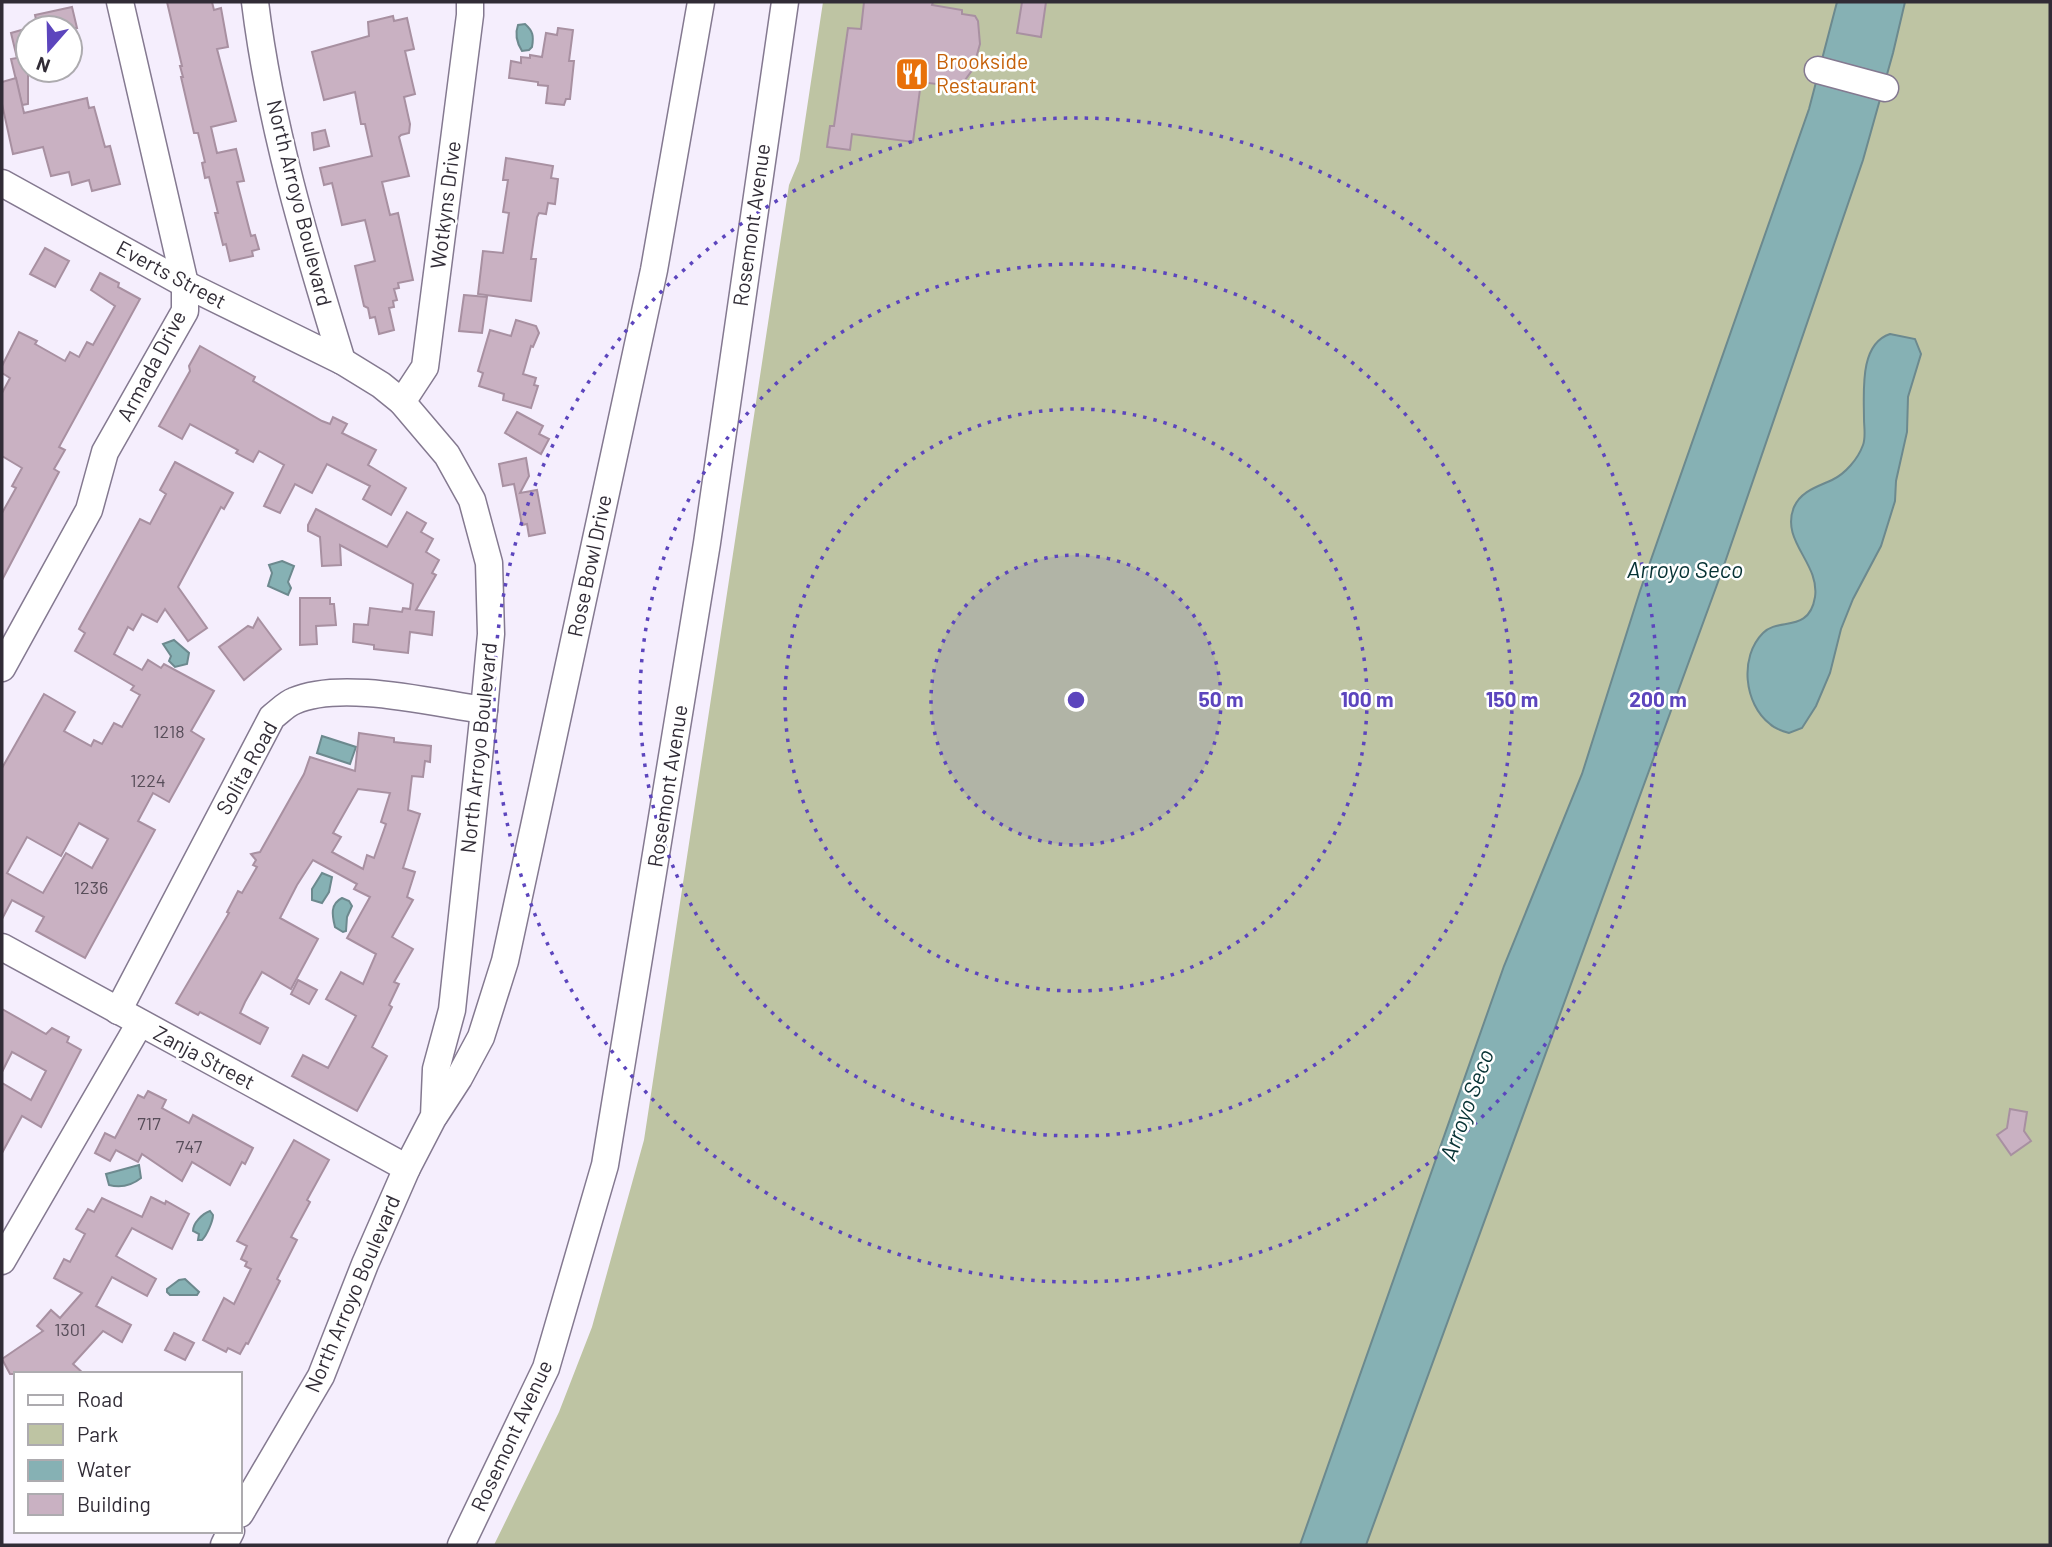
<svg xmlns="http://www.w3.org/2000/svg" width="2052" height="1547" font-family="Barlow,sans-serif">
  <rect width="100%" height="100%" fill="#f5eefd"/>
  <path fill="#bec4a3" d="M823,2H2050V1545H494L559,1412L592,1327L644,1140L789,185L799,161Z"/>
  <g fill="#86b1b4" stroke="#6c898e" stroke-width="2">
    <path d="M1837,2H1905L1893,53L1863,160L1722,571L1366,1545H1300L1504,966L1582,774L1640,591L1809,109Z"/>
    <path d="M525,24C533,31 534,36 532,47L529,50L522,51C517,43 515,33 518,25Z"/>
    <path d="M1890,334L1915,339L1921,354L1908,397L1907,432L1896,481L1895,501L1881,546L1853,599L1841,629L1830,673L1816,706L1802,728L1789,733C1782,731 1775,729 1770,724C1744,704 1739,657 1763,633C1778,617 1809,634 1815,597C1820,563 1780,541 1794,507C1801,491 1817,487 1832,480C1845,474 1858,459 1863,445C1866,437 1864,427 1864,419C1864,392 1859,344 1890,334Z"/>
    <path d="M282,561L294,566L288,582L291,588L288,595L268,586L272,573L269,565Z"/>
    <path d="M174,640L189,653L187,664L175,667L169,661L171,656L163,644Z"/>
    <path d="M322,736L356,747L350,764L317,753Z"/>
    <path d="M322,873L332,877L329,892L322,903L312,900V889Z"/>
    <path d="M342,898L349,901L352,906L347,917L346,931L343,932L335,927C332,915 330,904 342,898Z"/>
    <path d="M139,1165L141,1178C131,1186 121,1188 109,1185L106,1174Z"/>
    <path d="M210,1211L213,1215C213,1221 207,1235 202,1240H198L199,1234L193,1231C193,1223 202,1214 210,1211Z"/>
    <path d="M185,1279L199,1292L197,1295H170L167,1292V1289L179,1280Z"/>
  </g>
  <g fill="#c9b1c2" stroke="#a890a1" stroke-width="2" fill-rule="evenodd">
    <path d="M167,2H212L214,10L221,8L228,47L217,49L236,121L211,127L217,153L236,149L244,181L237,182L251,236L255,235L259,249L252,251L253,256L230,261L226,244L223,245L215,213H218L209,177L205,178L202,163L205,162L198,133H194L181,77H183L180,66H182Z"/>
    <path d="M864,2H933L932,5L962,10V14L975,16L978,21L980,44L973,69L960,87L921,82L913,142L852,134L850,150L827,147L830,126H834L848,28L861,29Z"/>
    <path d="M1022,2H1046L1041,37L1017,33Z"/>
    <path d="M72,7L77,28H38L35,15Z"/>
    <path d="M393,16L394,21L407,18L414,49L405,51L415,94L404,97L410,124L409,133L401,135L399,137L409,176L382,182L390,215L398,213L413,280L398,283L399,288L394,289L397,300L393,301L394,307L389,308L394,330L379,334L375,317L370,318L368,308L364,306L355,266L375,261L365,220L342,225L332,183L324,185L320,168L372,156L365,124H361L355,92L324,100L312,52L369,36L368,22Z"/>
    <path d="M28,28V104L22,105L11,59L17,58L11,33Z"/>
    <path d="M558,28L573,30L569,61H574L570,99H566L564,105L546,103L548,86L538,85V82L509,78L511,61L521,63V57L530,58V55L542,57L546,33L557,35Z"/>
    <path d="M16,78L24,113L87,98L89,108L94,107L105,147L110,146L120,184L92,191L89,180L72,185L69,172L51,176L43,147L13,154L2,104V82Z"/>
    <path d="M325,130L329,146L314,150L312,133Z"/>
    <path d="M506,158L553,166L551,178L558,179L555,204L548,203L546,214L539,213L537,217L531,259H536L531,301L478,294L483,251L503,253L509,213L503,212L508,180H503Z"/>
    <path d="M45,248L69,261L55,287L30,274Z"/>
    <path d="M100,273L119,283L118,287L140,299L59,447L65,450L54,469L59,472L2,580V513L16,488L12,486L22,468L2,456V393L10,378L2,373V366L19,332L37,341L35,344L65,361L70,352L79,357L87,342L93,345L115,306L91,290Z"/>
    <path d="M464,295L487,297L482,333L459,331Z"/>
    <path d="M516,320L536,326L539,333L533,347L531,346L523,374L536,378L534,385L538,386L531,408L503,400L504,394L479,386L483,373L478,371L490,330L511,336Z"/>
    <path d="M200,346L255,377L253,381L322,421L330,424L333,417L347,424L342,433L376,450L368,465L406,488L391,515L363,499L370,486L327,464L312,493L295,484L280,513L264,506L284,465L259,451L253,462L236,453L238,450L190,424L182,439L159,426L190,371L189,366Z"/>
    <path d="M517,412L543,426L539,434L549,439L541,454L505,433Z"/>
    <path d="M526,458L529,476L520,493L537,490L545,533L529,536L527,524L522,525L514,484L503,486L499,464Z"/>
    <path d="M175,462L233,493L224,509L221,507L178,587L207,628L188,641L165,609L157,622L142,614L133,630L128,627L114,654L142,670L148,660L161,668L164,664L214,691L191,731L204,739L169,802L153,793L138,821L155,830L85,958L36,931L44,917L12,900L2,919V768L44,694L75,712L64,731L91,746L94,740L102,744L114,723L122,727L140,695L131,690L134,686L75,651L85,633L79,629L140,519L150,524L166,494L160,490ZM79,823L108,839L92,868L66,853L43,893L7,873L27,837L61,856Z"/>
    <path d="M316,509L387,547L407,512L426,523L421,532L433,539L426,552L439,560L432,573L436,575L416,610L434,612L432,635L410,632L408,653L374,649V645L353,642L354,624L368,625L370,608L402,612L403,608L410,609L413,584L340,545L341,565L322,566L320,537L308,531V525Z"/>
    <path d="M300,598H330V604H334L336,625L316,626L317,644L300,645Z"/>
    <path d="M258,618L281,649L244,680L219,647L248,626L253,628Z"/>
    <path d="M359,733L394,738V742L431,746L430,762L425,761L423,777L412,776L408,810L420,814L403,868L415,872L407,897L413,900L392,937L413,949L394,982L399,984L389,1005L392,1007L372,1047L387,1056L357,1111L292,1076L303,1055L328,1068L356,1016L326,999L341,972L363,984L376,954L347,938L370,897L354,889L357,884L313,860L297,885L280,918L318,939L291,989L262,972L245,1002L240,1013L268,1028L260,1044L200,1012L198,1015L176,1003L229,913L227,912L238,891L242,893L257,867L253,865L256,860L251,854L260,852L304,774L310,757L355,771ZM358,789L390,793L381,822L386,824L374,858L367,855L363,869L332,852L341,837L333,833Z"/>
    <path d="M298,980L317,990L309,1004L291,994Z"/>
    <path d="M2,1009L46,1034L52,1028L69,1037L67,1042L81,1050L41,1127L22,1116L2,1153V1083L31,1100L46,1071L12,1052L2,1072Z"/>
    <path d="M148,1091L166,1100L162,1108L189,1123L193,1115L253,1148L245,1164L242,1162L230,1185L192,1162L182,1181L142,1154L138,1162L116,1150L110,1161L95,1153L105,1133L115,1138L138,1095L144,1098Z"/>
    <path d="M2010,1109L2027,1112L2024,1131L2031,1141L2011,1155L1997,1135L2007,1128Z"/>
    <path d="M294,1140L329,1160L307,1200L310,1202L291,1237L297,1240L277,1279L280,1281L248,1344L246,1343L240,1354L228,1348L226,1352L203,1340L224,1298L234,1304L249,1273L251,1269L245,1266L247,1262L241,1259L247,1246L237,1241Z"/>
    <path d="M151,1197L165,1204L166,1201L189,1214L172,1249L132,1228L116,1256L156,1279L147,1296L112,1277L96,1306L131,1325L122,1342L103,1331L73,1364L84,1374H10L2,1359L43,1331L37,1326L51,1310L60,1318L82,1293L54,1278L64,1259L70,1262L85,1234L76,1229L88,1209L94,1212L102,1198L142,1217Z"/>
    <path d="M174,1333L194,1343L185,1360L165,1350Z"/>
  </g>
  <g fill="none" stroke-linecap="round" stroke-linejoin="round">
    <g stroke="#847990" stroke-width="29">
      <g id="minor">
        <path d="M255,2C270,125 306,244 342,361"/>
        <path d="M1818,70L1885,88"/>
        <path d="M2,183L185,284L342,361L381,385L402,402L447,455L472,500L489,563L491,634L484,710L452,1010L436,1069L434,1116L407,1168L365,1264L321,1376L240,1514"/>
        <path d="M402,402L425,367L470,15V2"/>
        <path d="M2,668L89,510L105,452L185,311V284L120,2"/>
        <path d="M2,947L407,1168"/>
        <path d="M118,1011L272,717C279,712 286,704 294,701C342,680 433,703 484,710"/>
        <path d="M435,1115L459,1078L481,1037L505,961L654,270L701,2"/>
        <path d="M2,1261L140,1023"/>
        <path d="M224,1545L231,1531"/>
        <path d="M461,1545L546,1368L605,1165L707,543L785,2"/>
      </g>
    </g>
    <use href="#minor" stroke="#fff" stroke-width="26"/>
  </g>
  <circle cx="1076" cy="700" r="145" fill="#5c45bd" fill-opacity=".12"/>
  <g fill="none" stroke="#5c45bd" stroke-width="3.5" stroke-dasharray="3.5 7">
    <circle cx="1076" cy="700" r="145"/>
    <circle cx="1076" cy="700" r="291"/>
    <circle cx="1076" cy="700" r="436"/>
    <circle cx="1076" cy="700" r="582"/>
  </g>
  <defs>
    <g id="restaurant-square" transform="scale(1.75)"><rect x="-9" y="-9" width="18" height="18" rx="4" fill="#e8710a" stroke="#fff"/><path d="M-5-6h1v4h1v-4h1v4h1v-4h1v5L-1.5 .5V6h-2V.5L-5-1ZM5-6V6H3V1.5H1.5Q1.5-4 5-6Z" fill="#fff"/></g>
  </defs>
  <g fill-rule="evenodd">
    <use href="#restaurant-square" x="912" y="74"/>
  </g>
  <g text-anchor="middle" stroke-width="5" stroke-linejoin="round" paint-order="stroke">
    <g font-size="18" fill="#574d59">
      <text x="169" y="738">1218</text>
      <text x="148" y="787">1224</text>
      <text x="91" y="894">1236</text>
      <text x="149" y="1130">717</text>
      <text x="189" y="1153">747</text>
      <text x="70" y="1336">1301</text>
    </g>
    <g font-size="21" fill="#c56008" stroke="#fff" text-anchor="start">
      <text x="936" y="69">Brookside<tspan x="936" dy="24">Restaurant</tspan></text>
    </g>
    <g font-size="21" fill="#312c36" stroke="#fff">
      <text transform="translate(299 203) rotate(76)" y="7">North Arroyo Boulevard</text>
      <text transform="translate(446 205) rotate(-83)" y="7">Wotkyns Drive</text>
      <text transform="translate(752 225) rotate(-82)" y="7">Rosemont Avenue</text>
      <text transform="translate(171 275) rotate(28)" y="7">Everts Street</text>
      <text transform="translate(152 366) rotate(-62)" y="7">Armada Drive</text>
      <text transform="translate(590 566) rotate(-78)" y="7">Rose Bowl Drive</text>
      <text transform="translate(479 748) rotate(-84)" y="7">North Arroyo Boulevard</text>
      <text transform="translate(247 768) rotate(-61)" y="7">Solita Road</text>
      <text transform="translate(668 786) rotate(-81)" y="7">Rosemont Avenue</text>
      <text transform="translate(204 1058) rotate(28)" y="7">Zanja Street</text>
      <text transform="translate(353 1294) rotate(-67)" y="7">North Arroyo Boulevard</text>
      <text transform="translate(512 1436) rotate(-65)" y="7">Rosemont Avenue</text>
    </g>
    <g font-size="23" font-style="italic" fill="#063234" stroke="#fff">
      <text x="1685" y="578">Arroyo Seco</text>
      <text transform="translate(1467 1105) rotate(-70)" y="8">Arroyo Seco</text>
    </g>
  </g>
  <circle cx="1076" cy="700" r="10" fill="#5c45bd" stroke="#fff" stroke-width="3.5"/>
  <g font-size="21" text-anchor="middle" font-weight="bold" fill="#5c45bd" stroke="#fff" stroke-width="5" stroke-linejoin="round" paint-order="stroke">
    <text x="1221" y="707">50 m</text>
    <text x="1367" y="707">100 m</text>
    <text x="1512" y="707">150 m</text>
    <text x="1658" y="707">200 m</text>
  </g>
  <rect width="2052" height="1547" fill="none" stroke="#312c36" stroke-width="7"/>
  <rect x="14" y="1372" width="228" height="161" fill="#ffffff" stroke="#adabaf" stroke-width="2"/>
  <rect x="28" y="1395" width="35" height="10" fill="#ffffff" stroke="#adabaf" stroke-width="2"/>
  <text x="77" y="1407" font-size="21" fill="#312c36">Road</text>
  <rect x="28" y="1424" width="35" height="21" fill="#bec4a3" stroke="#adabaf" stroke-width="2"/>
  <text x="77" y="1442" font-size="21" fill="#312c36">Park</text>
  <rect x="28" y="1460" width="35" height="21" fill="#86b1b4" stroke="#adabaf" stroke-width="2"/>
  <text x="77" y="1477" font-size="21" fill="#312c36">Water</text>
  <rect x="28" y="1494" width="35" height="21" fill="#c9b1c2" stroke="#adabaf" stroke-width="2"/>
  <text x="77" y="1512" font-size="21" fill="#312c36">Building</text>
  <g transform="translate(49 49) rotate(200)"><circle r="33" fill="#ffffff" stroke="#adabaf" stroke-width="2"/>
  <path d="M0-5L12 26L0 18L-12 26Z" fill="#5c45bd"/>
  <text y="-10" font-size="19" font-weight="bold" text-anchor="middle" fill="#312c36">N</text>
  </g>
</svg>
